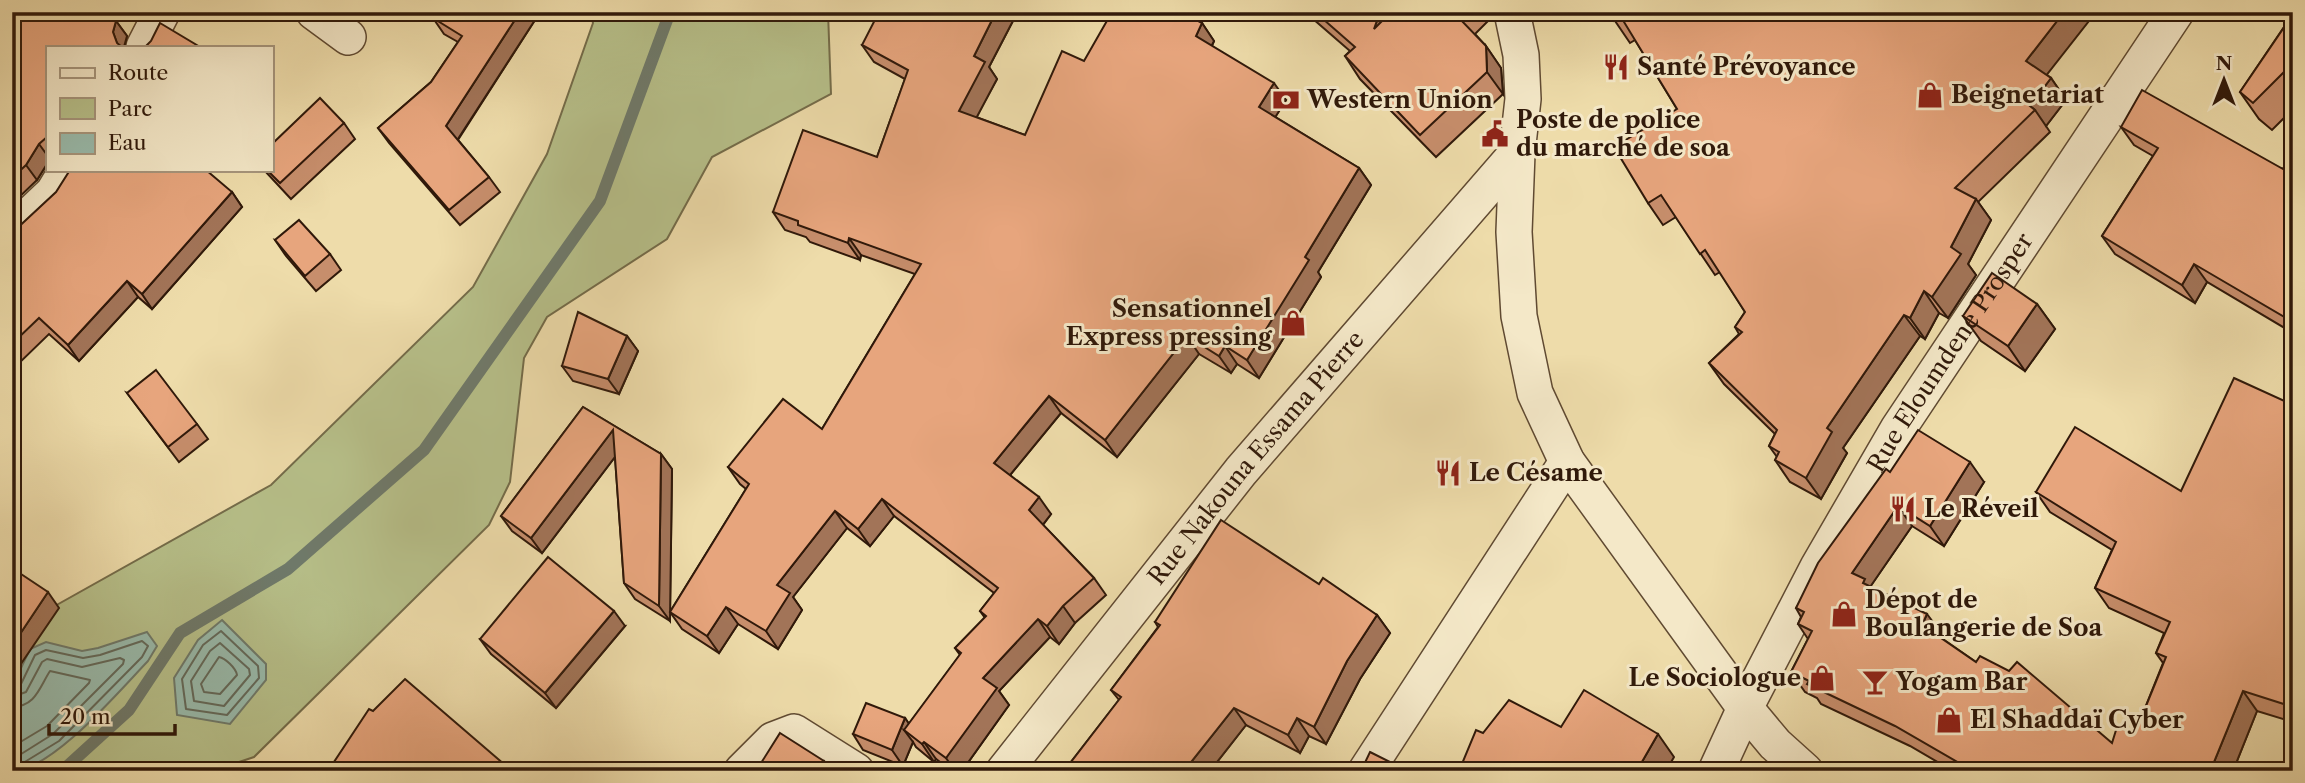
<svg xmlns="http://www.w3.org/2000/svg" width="2305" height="783" font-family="'Libre Caslon Text',serif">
  <rect width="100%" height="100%" fill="#eedcaa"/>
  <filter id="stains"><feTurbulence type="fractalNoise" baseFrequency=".00286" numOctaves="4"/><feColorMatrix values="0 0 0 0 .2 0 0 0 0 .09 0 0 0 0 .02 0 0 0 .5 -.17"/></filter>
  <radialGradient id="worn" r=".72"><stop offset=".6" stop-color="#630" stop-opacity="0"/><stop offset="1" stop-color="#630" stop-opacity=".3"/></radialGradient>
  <path fill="#b7c08a" stroke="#746c4a" stroke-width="2" d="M590,12H828L831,94L712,157L667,239L547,317L524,358L510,482L489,525L254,757L212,771H12V630L271,485L473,287L547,154L593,23Z"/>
  <g fill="#99bbac" stroke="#6f7a6b" stroke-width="2">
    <path d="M222,620L266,664V680L230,724L177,715L174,678L198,640Z"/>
    <path d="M147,632L157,646L148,661C120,690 52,771 12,771V687L30,649L46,642L82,651L98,648Z"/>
  </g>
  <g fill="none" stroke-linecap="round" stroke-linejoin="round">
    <g stroke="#646a5b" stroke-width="2">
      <path d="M221,631L258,666L259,678L227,715L186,709L182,679L203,645Z"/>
      <path d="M220,643L249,669L250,675L224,706L194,701L191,681L210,651Z"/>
      <path d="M219,657C225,658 236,668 237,675L220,694L204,692L201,684Z"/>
      <path d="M12,688L21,684L35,655L46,650L83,658L100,655L142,641L148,646L142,657L59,741L23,763L21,771"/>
      <path d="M12,697L26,692L42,662L47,659L82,667L120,658L124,660L123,664L53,734L18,756L12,766"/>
      <path d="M12,707C36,706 39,688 50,671L90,680L89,683L47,726L12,747"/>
    </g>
    <path stroke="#6f7a6b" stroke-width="12" d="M62,771L129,710L180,633L288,569L424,450L600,201L670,12"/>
    <g stroke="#604a32" stroke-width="38">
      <g id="minor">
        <path d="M314,12L348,37"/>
        <path d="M1512,12L1521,55L1523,99L1517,153L1514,232L1519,316L1535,393L1567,462L1745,708L1775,744L1805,771"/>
        <path d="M144,47L162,12"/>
        <path d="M12,232L53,193L67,170"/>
        <path d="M742,771L773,740L794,732L856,771"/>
        <path id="s1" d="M1004,771L1241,471L1517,153"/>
        <path d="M1366,771L1567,462"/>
        <path id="s2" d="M1716,771L1745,708L1818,567L1898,429L2176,12"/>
      </g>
    </g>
    <use href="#minor" stroke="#f4e8c8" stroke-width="35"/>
  </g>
  <g fill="#c78e6c" stroke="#30190a" stroke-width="2">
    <path d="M12,12L116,21L127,36L124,47H47V164L37,180L12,204Z"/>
    <path d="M437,12H530L535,20L458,140L489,177L500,192L460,225L389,143L378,128L431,82L458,42L444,34L433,18Z"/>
    <path d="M1308,12H1388L1389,14L1391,12H1493L1492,17L1475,34L1486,46L1501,68L1503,94L1436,157L1360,79L1345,56L1350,51L1312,18Z"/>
    <path d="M1578,12H1608L1584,20Z"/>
    <path d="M1609,12L2047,75L2051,78L2066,100L2046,126L2050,132L1978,202L1991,220L1968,264L1976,275L1948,318L1939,313L1925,339L1920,336L1843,448L1847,453L1821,499L1790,482L1775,460L1777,457L1769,446L1775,434L1724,384L1709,363L1739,334L1735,327L1745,312L1720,272L1715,275L1676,217L1663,225L1648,203L1677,109L1635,40L1630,43Z"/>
    <path d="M2293,14V109L2272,130L2259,119L2240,92Z"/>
    <path d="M1016,15L989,67L997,79L976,117L1025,135L1084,61L1196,20L1202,23L1214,41L1212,46L1286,100L1275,117L1359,168L1371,185L1318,272L1321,277L1259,378L1237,364L1231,373L1199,354L1117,457L1061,413L1010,475L1051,514L1043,525L1094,578L1106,595L1075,623L1059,644L1050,637L999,691L1009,705L962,771H952L936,759L934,762L916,747L913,742L903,766L863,750L853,734L905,718L909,724L960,655L955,648L985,618L980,611L994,593L894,516L870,546L847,528L793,597L802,610L778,649L738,624L719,653L682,629L670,612V621L635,599L624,583L615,457L542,553L512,531L501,516L583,407L661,454L672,469L670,612L746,489L740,484L728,467L822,429L915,274L861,255L860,260L810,242L806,237L785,230L773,212L877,157L905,79L874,62L862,45Z"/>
    <path d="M344,123L355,139L291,199L264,170H271Z"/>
    <path d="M2121,127L2283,169L2293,153V333L2207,282L2195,303L2115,254L2102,236L2153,156L2134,145Z"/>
    <path d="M232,192L242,207L152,309L138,297L79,361L49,334L12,370V233Z"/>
    <path d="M275,240L330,254L341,270L316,291L286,256Z"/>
    <path d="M2037,304L2055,329L2025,371L1981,341L1963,316Z"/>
    <path d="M627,336L638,351L619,394L573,381L562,366Z"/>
    <path d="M127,393L197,424L208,439L179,462Z"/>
    <path d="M2293,405V722L2257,711L2233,771H1953L1910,746L1821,704L1817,698L1805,692L1791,672L1808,639L1798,624L1801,617L1796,608L1890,472L1984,482L1944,546L1912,526L1870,587L1942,634L1940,637L1976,662L2112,743L2135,733L2163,663L2156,653L2164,633L2109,608L2095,588L2112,550L2050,512L2036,492L2181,491Z"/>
    <path d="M1319,584L1377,615L1390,633L1360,679L1326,744L1309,736L1300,753L1246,725L1210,771H1064L1119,700L1111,690L1158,627L1155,622Z"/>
    <path d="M625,626L556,708L491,654L480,639Z"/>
  </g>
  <g fill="#a27458" stroke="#30190a" stroke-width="2">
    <path d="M520,12H530L535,20L456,142L446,126Z"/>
    <path d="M996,12H1014L1016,15L989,67L997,79L971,128L959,111L974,56Z"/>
    <path d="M1180,12H1202L1190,27Z"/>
    <path d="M1380,12H1388L1398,27L1374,29Z"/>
    <path d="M2064,12H2096L2041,82L2026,61Z"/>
    <path d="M116,21L127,36L124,47H120L117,43L113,32Z"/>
    <path d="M1202,23L1214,41L1208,53L1196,36Z"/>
    <path d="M1486,46L1501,68L1503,94L1487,72Z"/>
    <path d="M2051,78L2066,100L2046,126L2035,110L2030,106Z"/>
    <path d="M1274,83L1286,100L1271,124L1259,107Z"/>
    <path d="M39,144L47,155V164L37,180L26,165Z"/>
    <path d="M1359,168L1371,185L1318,272L1321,277L1259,378L1247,360L1305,257Z"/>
    <path d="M232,192L242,207L152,309L142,294Z"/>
    <path d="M1976,199L1991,220L1968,264L1976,275L1948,318L1932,297L1951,247Z"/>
    <path d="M849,238L861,255L860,260L848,243Z"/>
    <path d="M2194,264L2207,282L2195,303L2182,285Z"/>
    <path d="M127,281L138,297L79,361L68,345Z"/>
    <path d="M1924,291L1939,313L1925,339L1910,318Z"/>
    <path d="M2037,304L2055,329L2025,371L2008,346Z"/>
    <path d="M1904,315L1920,336L1843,448L1847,453L1821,499L1806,478L1827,428Z"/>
    <path d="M627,336L638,351L619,394L608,379Z"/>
    <path d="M1187,336L1199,354L1117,457L1105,440Z"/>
    <path d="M1225,346L1237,364L1231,373L1219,356Z"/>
    <path d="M1049,396L1061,413L1006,480L994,463Z"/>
    <path d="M613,430L624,445L542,553L531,538Z"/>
    <path d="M661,454L672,469L670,621L659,606Z"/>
    <path d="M1970,462L1984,482L1944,546L1930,526Z"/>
    <path d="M1039,497L1051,514L1041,527L1029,510Z"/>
    <path d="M882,499L894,516L870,546L858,529Z"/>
    <path d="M1898,506L1912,526L1868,590L1852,573Z"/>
    <path d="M835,511L847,528L793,597L802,610L778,649L766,631L777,585Z"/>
    <path d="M48,592L59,608L12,677V646Z"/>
    <path d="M1063,606L1075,623L1059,644L1047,626Z"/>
    <path d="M726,607L738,624L719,653L707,636Z"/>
    <path d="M614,611L625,626L556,708L545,693Z"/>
    <path d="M1927,614L1942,634L1936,645L1922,625Z"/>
    <path d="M1377,615L1390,633L1360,679L1326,744L1314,727L1347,661Z"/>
    <path d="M1038,619L1050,637L999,691L1009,705L962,771H955L946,758L983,678Z"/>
    <path d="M2243,691L2257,711L2233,771H2215L2212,767Z"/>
    <path d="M1234,708L1246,725L1210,771H1184Z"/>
    <path d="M905,718L916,734L904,730L913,742L903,766L892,750Z"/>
    <path d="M1297,718L1309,736L1300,753L1288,735Z"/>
    <path d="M1658,734L1674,757L1666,771H1640L1639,767Z"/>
    <path d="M924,742L936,759L934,762L922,744Z"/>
    <path d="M824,761L831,771H818Z"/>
  </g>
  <g fill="#e7a57d" stroke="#30190a" stroke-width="2">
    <path d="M12,12H109L116,21L113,32L117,43L122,47H47V137L39,144L26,165L12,178Z"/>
    <path d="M437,12H520L446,126L489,177L449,210L378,128L431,82L462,36L433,18Z"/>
    <path d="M879,12H996L974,56L985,62L959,111L1025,135L1062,51L1084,61L1112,12H1182L1202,23L1196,36L1274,83L1259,107L1359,168L1305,257L1309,260L1247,360L1225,346L1219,356L1187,336L1105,440L1049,396L994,463L1039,497L1029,510L1094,578L1063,606L1047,626L1038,619L983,678L997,688L946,758L924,742L922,744L904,730L961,653L955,648L986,616L980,611L998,588L882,499L858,529L835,511L777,585L790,593L766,631L726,607L707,636L670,612L749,484L728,467L783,399L822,429L921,264L849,238L848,243L798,225V221L773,212L803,130L877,157L908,70L862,45Z"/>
    <path d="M1315,12H1380L1374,29L1391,12H1458L1456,15L1486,46L1487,72L1420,135L1345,56L1355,47Z"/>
    <path d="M1609,12H2064L2026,61L2051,78L2030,106L2035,110L1955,188L1976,199L1951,247L1961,254L1932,297L1924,291L1910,318L1904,315L1827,428L1832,432L1806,478L1775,460L1779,452L1769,446L1777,430L1709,363L1742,332L1735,327L1745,312L1705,250L1700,254L1661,195L1648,203L1614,147L1677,109L1621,17L1614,21Z"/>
    <path d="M2293,14V63L2253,103L2240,92Z"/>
    <path d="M160,23L200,47H145L151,41Z"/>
    <path d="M2142,90L2283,169L2293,153V322L2194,264L2182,285L2102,236L2158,148L2121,127Z"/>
    <path d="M320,98L344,123L280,183L267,170H271V145Z"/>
    <path d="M70,170H206L232,192L142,294L127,281L68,345L39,318L12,344V233L56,192Z"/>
    <path d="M299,220L330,254L305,276L275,240Z"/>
    <path d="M1992,273L2037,304L2008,346L1963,316Z"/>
    <path d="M578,312L627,336L608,379L562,366Z"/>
    <path d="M156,370L197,424L168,447L127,393Z"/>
    <path d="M2234,378L2293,405V707L2243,691L2212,767L2223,771H1973L1895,726L1807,684L1809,681L1791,672L1812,631L1798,624L1804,612L1796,608L1818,563L1886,469L1890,472L1918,430L1970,462L1930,526L1898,506L1852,573L1865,579L1863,583L1927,614L1922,625L1976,662L1980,656L2009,671L2017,662L2112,743L2117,727L2135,733L2166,657L2156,653L2170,622L2095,588L2116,542L2036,492L2075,427L2181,491Z"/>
    <path d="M583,407L661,454L659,606L624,583L613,430L531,538L501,516Z"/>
    <path d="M1221,520L1319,584L1323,578L1377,615L1347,661L1314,727L1297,718L1288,735L1234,708L1184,771H1064L1121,697L1111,690L1160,625L1155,622Z"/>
    <path d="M548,557L614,611L545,693L480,639Z"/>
    <path d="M12,568L48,592L12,646Z"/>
    <path d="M405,679L512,771H328L369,709L373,711Z"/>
    <path d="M1584,690L1658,734L1639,767L1642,768L1640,771H1459L1476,730L1483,733L1509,700L1561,727Z"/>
    <path d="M866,703L905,718L892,750L853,734Z"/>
    <path d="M780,733L824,761L818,771H756Z"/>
    <path d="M1370,752L1408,771H1361Z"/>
  </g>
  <defs>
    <g id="restaurant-bare" transform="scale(2.1)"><path d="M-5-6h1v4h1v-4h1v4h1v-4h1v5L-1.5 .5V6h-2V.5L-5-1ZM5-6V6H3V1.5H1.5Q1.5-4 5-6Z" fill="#8f2418" stroke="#f4e8c8" stroke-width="2.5" paint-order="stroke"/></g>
    <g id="shop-bare" transform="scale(2.1)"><path d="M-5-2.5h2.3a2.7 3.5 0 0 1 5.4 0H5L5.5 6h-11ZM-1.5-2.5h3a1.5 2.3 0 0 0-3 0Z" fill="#8f2418" stroke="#f4e8c8" stroke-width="2.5" paint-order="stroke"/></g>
    <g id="bank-bare" transform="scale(2.1)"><path d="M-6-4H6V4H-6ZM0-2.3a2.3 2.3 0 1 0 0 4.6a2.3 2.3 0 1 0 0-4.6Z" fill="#8f2418" stroke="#f4e8c8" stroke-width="2.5" paint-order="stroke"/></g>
    <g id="civic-bare" transform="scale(2.1)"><path d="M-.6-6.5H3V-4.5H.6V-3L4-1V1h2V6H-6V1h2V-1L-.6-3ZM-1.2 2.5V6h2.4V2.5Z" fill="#8f2418" stroke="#f4e8c8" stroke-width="2.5" paint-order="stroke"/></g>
    <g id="bar-bare" transform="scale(2.1)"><path d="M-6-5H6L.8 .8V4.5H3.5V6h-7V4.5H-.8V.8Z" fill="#8f2418" stroke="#f4e8c8" stroke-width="2.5" paint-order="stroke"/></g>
  </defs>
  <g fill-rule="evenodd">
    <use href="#restaurant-bare" x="1616" y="67"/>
    <use href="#shop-bare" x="1930" y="95"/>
    <use href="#bank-bare" x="1286" y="100"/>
    <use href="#civic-bare" x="1495" y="134"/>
    <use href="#shop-bare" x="1293" y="323"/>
    <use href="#restaurant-bare" x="1448" y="473"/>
    <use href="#restaurant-bare" x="1903" y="509"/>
    <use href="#shop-bare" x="1844" y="614"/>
    <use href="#shop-bare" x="1822" y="678"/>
    <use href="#bar-bare" x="1875" y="682"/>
    <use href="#shop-bare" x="1949" y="720"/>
  </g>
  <g text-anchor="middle" stroke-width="6" stroke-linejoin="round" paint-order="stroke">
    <g font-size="24" font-weight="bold" fill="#30190a" stroke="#f4e8c8" text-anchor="start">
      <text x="1637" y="75">Santé Prévoyance</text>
      <text x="1951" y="103">Beignetariat</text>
      <text x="1307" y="108">Western Union</text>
      <text x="1516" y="128">Poste de police<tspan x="1516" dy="28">du marché de soa</tspan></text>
      <text x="1272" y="317" text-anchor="end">Sensationnel<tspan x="1272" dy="28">Express pressing</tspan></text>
      <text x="1469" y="481">Le Césame</text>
      <text x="1924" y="517">Le Réveil</text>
      <text x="1865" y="608">Dépot de<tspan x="1865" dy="28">Boulangerie de Soa</tspan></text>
      <text x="1801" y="686" text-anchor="end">Le Sociologue</text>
      <text x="1896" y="690">Yogam Bar</text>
      <text x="1970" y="728">El Shaddaï Cyber</text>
    </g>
    <g font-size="24" fill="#30190a" stroke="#f4e8c8">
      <text dy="8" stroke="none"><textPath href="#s2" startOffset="480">Rue Eloumdene Prosper</textPath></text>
      <text dy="8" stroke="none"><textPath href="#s1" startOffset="402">Rue Nakouna Essama Pierre</textPath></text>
    </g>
  </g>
  <rect width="2305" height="783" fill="none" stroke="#eedcaa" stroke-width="42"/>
  <rect x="14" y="14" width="2277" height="755" fill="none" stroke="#30190a" stroke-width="3.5"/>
  <rect x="21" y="21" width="2263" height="741" fill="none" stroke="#30190a" stroke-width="2"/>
  <rect x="46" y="46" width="228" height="126" fill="#f4e8c8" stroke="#a6957c" stroke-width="2"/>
  <rect x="60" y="68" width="35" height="10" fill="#f4e8c8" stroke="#a6957c" stroke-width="2"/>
  <text x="108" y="80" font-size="21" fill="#30190a">Route</text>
  <rect x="60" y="98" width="35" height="21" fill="#b7c08a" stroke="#a6957c" stroke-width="2"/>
  <text x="108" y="116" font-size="21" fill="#30190a">Parc</text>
  <rect x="60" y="133" width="35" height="21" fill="#99bbac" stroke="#a6957c" stroke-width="2"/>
  <text x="108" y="150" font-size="21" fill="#30190a">Eau</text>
  <g transform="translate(2224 80)" stroke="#f4e8c8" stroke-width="5" paint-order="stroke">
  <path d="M0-5L12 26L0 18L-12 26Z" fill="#30190a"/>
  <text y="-10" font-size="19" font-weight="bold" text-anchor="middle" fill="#30190a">N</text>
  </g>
  <path d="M49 724v10h126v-10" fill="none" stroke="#30190a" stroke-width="3.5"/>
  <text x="60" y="724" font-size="21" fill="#30190a" stroke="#f4e8c8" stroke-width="5" paint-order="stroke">20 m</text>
  <rect width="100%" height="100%" filter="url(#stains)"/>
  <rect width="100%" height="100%" fill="url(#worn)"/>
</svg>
